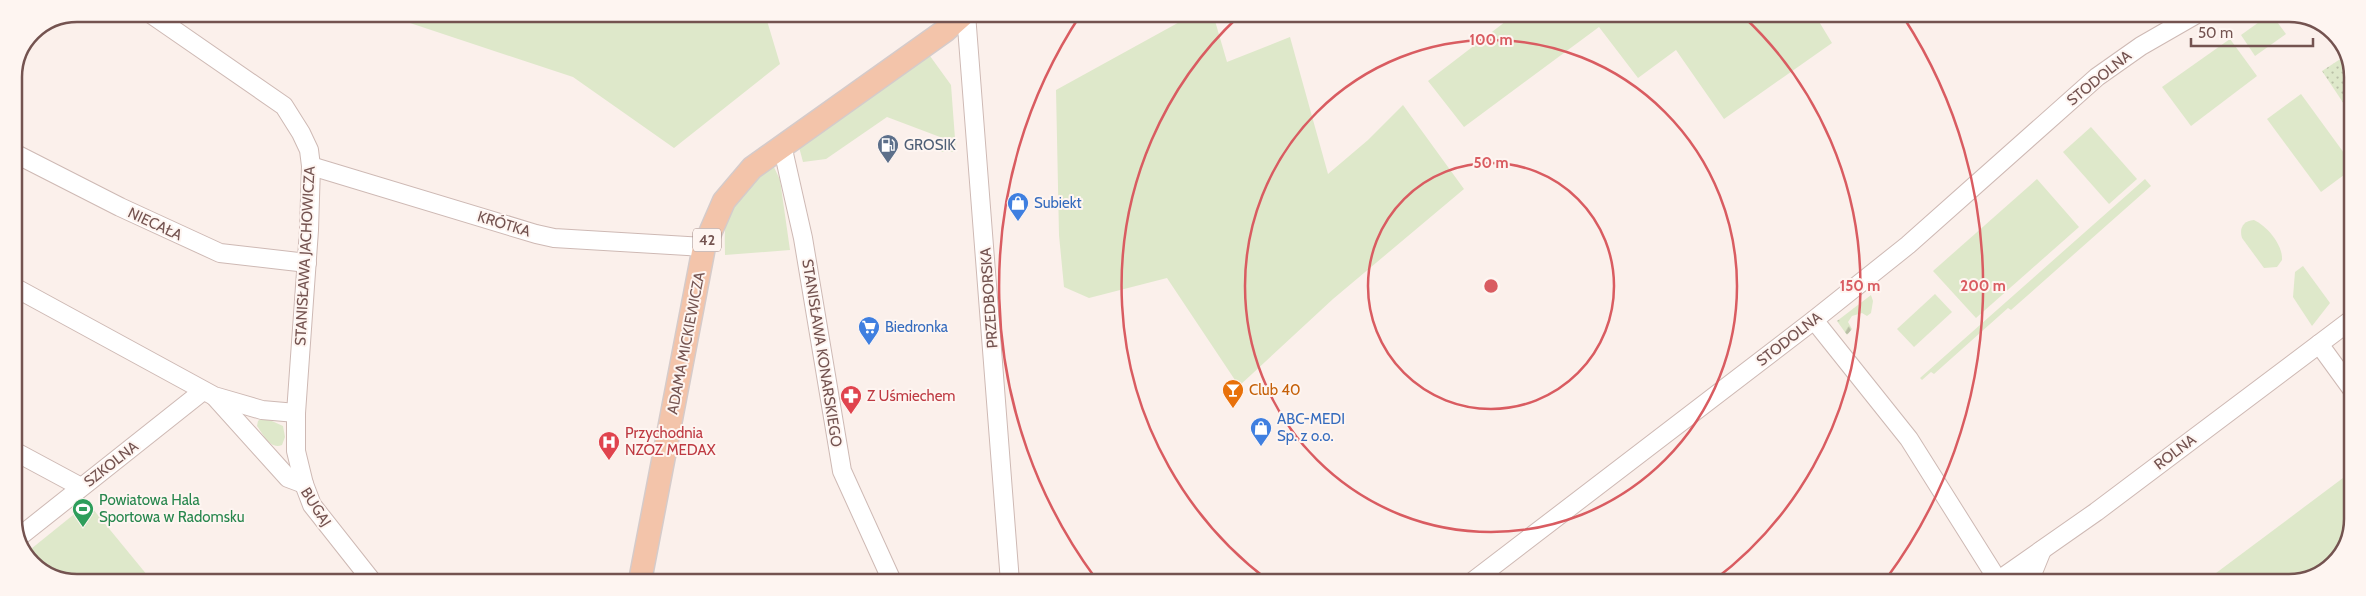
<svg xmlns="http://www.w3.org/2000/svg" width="2366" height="596" font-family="Cabin,sans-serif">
  <defs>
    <pattern id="forest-firs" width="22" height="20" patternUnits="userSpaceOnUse" patternTransform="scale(1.25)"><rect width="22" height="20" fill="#dee8ca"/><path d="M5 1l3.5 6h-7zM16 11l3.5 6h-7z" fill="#b9bfa6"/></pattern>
    <pattern id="park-dots" width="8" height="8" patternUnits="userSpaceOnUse" patternTransform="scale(1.25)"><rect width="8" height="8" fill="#dee8ca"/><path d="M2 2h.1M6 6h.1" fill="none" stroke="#b9bfa6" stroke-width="1.8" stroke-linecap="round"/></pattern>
  </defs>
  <rect width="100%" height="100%" fill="#fbf0eb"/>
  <g fill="#dee8ca">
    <path d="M409,14H765L780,64L674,148L573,77L410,23L412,15Z"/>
    <path d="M1194,14H1213L1227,62L1290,37L1328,174L1368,140L1403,105L1464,189L1333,299L1239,386L1167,278L1089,298L1064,287L1059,235L1056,90Z"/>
    <path d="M1514,15H1815L1832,43L1724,119L1676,50L1638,78L1599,27L1464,127L1428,81Z"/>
    <path d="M2269,15H2272L2286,34L2255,56L2241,35Z"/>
    <path d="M2230,39L2257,76L2191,126L2162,87Z"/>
    <path d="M930,56L951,85L956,152H941L940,137L887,117L826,159L803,162L799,147Z"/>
    <path d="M2301,94L2352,164V169L2321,192L2267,119Z"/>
    <path d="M2091,127L2137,179L2109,204L2063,152Z"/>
    <path d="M773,165L780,180L790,250L725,255C725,245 724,233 726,223C729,202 758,179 773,165Z"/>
    <path d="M2037,179L2079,227L1976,318L1933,271Z"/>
    <path d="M2145,179L2151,186L2011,310L2008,308L1934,374L1931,372L1922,380L1920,378Z"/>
    <path d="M2254,220C2267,226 2283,245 2282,260L2277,267L2264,268L2242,238C2239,228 2243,221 2254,220Z"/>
    <path d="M2303,266L2330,303L2312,326L2293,297L2295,272Z"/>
    <path d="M1935,294L1952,312L1914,347L1897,329Z"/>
    <path d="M263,417L283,426L285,437L282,445C270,450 263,434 257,426L258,421Z"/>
    <path d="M2351,472V531L2330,567L2289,582H2204Z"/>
    <path d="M88,503L152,581H65L30,561L26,553Z"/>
  </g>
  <path fill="url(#forest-firs)" d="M1871,295L1873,301L1871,313L1867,316L1862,313L1852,316L1848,322L1852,329L1847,335L1837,321Z"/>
  <path fill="url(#park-dots)" d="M2345,56L2352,73V98L2344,104L2322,71Z"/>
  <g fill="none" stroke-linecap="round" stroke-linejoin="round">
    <g stroke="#ceb9b4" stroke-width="20">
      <g id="minor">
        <path d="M151,14L284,106L301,133L309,150L311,166L309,230L296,413V451L304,484L312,505L372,581"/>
        <path d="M966,14L1010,582"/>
        <path d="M782,145L803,238L842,471L892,581"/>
        <path d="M14,153L120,207L220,253L307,263"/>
        <path d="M311,166L536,234L554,238L704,247"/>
        <path d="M14,287L214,396L262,410L296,413"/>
        <path d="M1814,320L1909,439L1999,582"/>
        <path d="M2319,344L2351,388"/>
        <path d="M215,397L288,478L304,484"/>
        <path d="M14,451L81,487"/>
        <path d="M19,537L203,391"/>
        <path d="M1472,582L1814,320L1908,245L2097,77L2141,46L2195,15"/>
        <path d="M1996,582L2096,512L2351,320"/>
        <path d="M2029,582L2042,550"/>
      </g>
    </g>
    <g stroke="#d5cbca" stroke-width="25">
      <path id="major" d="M640,581L704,247L724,201L752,168L946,30L964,14"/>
    </g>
    <use href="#minor" stroke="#fff" stroke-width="18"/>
    <use href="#major" stroke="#f3c4aa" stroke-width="22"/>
  </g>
  <g fill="none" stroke="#d95c61" stroke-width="2.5">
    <circle cx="1491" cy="286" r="123"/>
    <circle cx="1491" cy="286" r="246"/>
    <path d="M1269 581A369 369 0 0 1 1239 16M1743 16A369 369 0 0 1 1713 581"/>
    <path d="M1096 579A492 492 0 0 1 1081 14M1904 18A492 492 0 0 1 1886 579"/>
  </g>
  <defs>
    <g id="fuel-pin" transform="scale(1.125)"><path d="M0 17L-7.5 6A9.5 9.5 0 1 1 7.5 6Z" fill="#5c6f8a" stroke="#fef5f1"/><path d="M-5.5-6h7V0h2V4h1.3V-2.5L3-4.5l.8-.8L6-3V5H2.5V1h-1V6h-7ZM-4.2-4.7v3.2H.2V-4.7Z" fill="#fff"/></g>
    <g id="shop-pin" transform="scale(1.125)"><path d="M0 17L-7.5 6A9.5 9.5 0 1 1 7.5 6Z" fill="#3f7fe0" stroke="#fef5f1"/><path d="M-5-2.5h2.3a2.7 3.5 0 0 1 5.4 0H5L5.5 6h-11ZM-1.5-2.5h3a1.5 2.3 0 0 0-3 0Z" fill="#fff"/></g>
    <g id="supermarket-pin" transform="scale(1.125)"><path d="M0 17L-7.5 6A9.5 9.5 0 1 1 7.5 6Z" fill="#3f7fe0" stroke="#fef5f1"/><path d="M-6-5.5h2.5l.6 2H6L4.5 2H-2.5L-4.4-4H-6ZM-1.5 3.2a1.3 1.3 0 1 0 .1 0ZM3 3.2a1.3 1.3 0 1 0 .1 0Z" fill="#fff"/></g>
    <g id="bar-pin" transform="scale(1.125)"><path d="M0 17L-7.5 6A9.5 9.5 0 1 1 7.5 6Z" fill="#e8710a" stroke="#fef5f1"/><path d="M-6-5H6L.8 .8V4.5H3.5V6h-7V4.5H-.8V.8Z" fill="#fff"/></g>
    <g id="pharmacy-pin" transform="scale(1.125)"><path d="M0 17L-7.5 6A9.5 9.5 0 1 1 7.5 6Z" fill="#e0444e" stroke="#fef5f1"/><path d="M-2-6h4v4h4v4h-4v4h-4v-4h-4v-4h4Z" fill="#fff"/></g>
    <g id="hospital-pin" transform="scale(1.125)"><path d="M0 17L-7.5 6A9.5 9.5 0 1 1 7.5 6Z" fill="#e0444e" stroke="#fef5f1"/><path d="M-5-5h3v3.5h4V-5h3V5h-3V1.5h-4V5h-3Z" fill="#fff"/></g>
    <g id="stadium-pin" transform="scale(1.125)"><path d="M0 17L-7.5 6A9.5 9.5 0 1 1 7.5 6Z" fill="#2e9e5b" stroke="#fef5f1"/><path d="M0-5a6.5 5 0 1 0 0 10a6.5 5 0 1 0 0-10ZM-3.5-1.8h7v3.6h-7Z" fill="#fff"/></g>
  </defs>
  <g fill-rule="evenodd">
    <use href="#fuel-pin" x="888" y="145"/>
    <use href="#shop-pin" x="1018" y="203"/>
    <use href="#supermarket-pin" x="869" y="327"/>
    <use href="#bar-pin" x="1233" y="390"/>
    <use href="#pharmacy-pin" x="851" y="396"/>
    <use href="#shop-pin" x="1261" y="428"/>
    <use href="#hospital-pin" x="609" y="442"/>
    <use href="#stadium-pin" x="83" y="509"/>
  </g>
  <g text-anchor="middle" stroke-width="4" stroke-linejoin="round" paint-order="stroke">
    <rect fill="#fef5f1" stroke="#9d8480" stroke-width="1" x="693" y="228.5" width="28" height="23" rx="4"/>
    <g font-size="14" font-weight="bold" fill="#745350">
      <text x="707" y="245">42</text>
    </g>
    <g font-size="15" fill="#745350" stroke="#fef5f1">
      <text transform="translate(2099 78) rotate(-39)" y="5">STODOLNA</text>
      <text transform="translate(155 224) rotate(25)" y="5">NIECAŁA</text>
      <text transform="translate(504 224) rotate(17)" y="5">KRÓTKA</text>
      <text transform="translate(305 256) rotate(-87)" y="5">STANISŁAWA JACHOWICZA</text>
      <text transform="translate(989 298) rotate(-94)" y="5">PRZEDBORSKA</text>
      <text transform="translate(1789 339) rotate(-38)" y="5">STODOLNA</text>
      <text transform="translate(686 343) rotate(-79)" y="5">ADAMA MICKIEWICZA</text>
      <text transform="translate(822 353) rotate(81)" y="5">STANISŁAWA KONARSKIEGO</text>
      <text transform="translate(2175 452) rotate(-37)" y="5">ROLNA</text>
      <text transform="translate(111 464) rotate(-38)" y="5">SZKOLNA</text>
      <text transform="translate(316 507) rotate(58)" y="5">BUGAJ</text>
    </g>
    <g font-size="15" fill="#4e5e75" stroke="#fef5f1" text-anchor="start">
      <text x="904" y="150">GROSIK</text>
    </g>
    <g font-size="15" fill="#366cbe" stroke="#fef5f1" text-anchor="start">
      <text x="1034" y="208">Subiekt</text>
      <text x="885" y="332">Biedronka</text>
      <text x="1277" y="424">ABC-MEDI<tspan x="1277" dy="17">Sp. z o.o.</tspan></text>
    </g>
    <g font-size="15" fill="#c56008" stroke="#fef5f1" text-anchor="start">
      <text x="1249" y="395">Club 40</text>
    </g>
    <g font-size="15" fill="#be3a42" stroke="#fef5f1" text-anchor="start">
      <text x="867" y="401">Z Uśmiechem</text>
      <text x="625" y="438">Przychodnia<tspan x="625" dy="17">NZOZ MEDAX</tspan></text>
    </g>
    <g font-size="15" fill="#27864d" stroke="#fef5f1" text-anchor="start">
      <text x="99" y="505">Powiatowa Hala<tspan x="99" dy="17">Sportowa w Radomsku</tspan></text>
    </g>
  </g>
  <path d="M0 0H2366V596H0ZM77 22H2289A55 55 0 0 1 2344 77V519A55 55 0 0 1 2289 574H77A55 55 0 0 1 22 519V77A55 55 0 0 1 77 22Z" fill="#fef5f1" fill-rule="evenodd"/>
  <path fill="none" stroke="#745350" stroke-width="2.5" d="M77 22H2289A55 55 0 0 1 2344 77V519A55 55 0 0 1 2289 574H77A55 55 0 0 1 22 519V77A55 55 0 0 1 77 22Z"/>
  <circle cx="1491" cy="286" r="8" fill="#d95c61" stroke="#fef5f1" stroke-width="2.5"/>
  <g font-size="15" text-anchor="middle" font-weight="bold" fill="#d95c61" stroke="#fef5f1" stroke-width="4" stroke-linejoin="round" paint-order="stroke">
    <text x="1491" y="45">100 m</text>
    <text x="1491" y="168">50 m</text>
    <text x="1860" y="291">150 m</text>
    <text x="1983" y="291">200 m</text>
  </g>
  <path d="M2191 38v8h122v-8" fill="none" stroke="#745350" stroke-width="2.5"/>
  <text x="2198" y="38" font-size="15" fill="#745350" stroke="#fef5f1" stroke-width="4" paint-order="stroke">50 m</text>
</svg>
